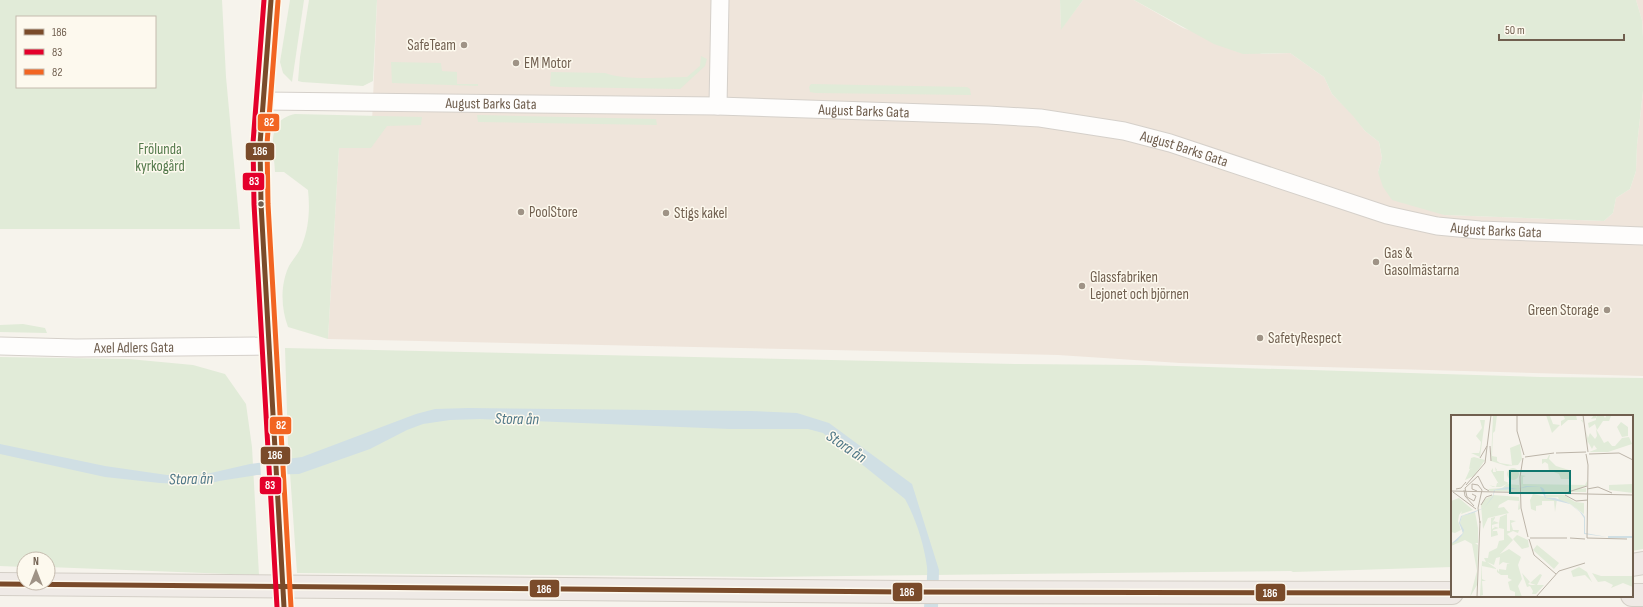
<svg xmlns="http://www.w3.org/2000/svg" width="1643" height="607" font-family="'Sofia Sans Condensed',sans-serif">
  <rect width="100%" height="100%" fill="#f6f3ec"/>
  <g fill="#efe5db">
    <path d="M377,0H1060L1061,29L1083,0H1134L1183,28L1262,54L1290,53L1324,77L1332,94L1353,115L1365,131L1379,142L1382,158L1378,172L1444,215L1604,221L1613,213L1616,198L1630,189L1636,171L1637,145L1643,91V376L1180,363L1058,355L328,339L339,148H371Z"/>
    <path d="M1636,0H1643V37L1642,20Z"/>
  </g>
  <g fill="#e1ebd8" fill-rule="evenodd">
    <path d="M0,0H222L226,77L240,229H0ZM17,17H155V87H17Z"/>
    <path d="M290,0H304L292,82L283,73L280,62Z"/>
    <path d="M309,0H377L373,81L363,86L302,82L298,81L300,57Z"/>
    <path d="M1060,0H1083L1061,30Z"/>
    <path d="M1134,0H1636L1642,20L1643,37V91L1637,145L1636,171L1630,189L1616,198L1613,213L1604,221L1444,215L1392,200L1383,187L1378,172L1382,158L1379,142L1365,131L1353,116L1332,94L1324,77L1290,53L1243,54L1214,44Z"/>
    <path d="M701,56L707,59L705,66L680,89L559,87L550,86L551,72L605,73C625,81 665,77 687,77L700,66Z"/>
    <path d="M391,62L441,63L442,71L457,72V84H478V86L392,83Z"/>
    <path d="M811,84L967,87L970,89L971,95L815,93L810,92L809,87Z"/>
    <path d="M295,114L422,117L421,125L387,126L371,148H339L328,339L288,327C281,308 280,285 289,266C293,259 299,253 302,245C309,228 310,208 308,190L284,172H275C274,149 265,120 295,114Z"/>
    <path d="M477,115L656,119L657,125L478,122Z"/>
    <path d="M23,324L45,328L47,333L0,332V325Z"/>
    <path d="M285,348L1015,364L1144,365L1540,377L1643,378V549L1632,551V416H1452V567L1293,572L1291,571L759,577L297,573L288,444Z"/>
    <path d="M0,357L129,359L193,365L225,374L246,404L252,447L259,575L48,567V559H24V567L0,566Z"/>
  </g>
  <path fill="#d0dfe4" d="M468,408L751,411L797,413L829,423L912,484L939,570L938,607H924C925,594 928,579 927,567C924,544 916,519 905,499L823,433L808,429H730L480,419L450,420L423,424L407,430L370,449L299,474L257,475L219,481L204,485L160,483L105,477L0,454V444L105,466L167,475H202L250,464L302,457L416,414L435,409Z"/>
  <path fill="#f6f3ec" d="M285,457L286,476L261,477L260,461Z"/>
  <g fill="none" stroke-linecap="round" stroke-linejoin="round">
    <g stroke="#d5d0ca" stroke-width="19">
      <g id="minor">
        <path d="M271,0L260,144L261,204L273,426"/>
        <path id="s1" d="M263,101L718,106L988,115L1040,118L1124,131L1170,143L1387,215L1437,226L1480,230L1643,236"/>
        <path d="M718,106L720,0"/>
        <path id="s2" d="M0,346L76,348L268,346"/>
      </g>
    </g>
    <g stroke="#d4cfc7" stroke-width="24">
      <g id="highway">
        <path d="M1632,565L1643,563"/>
        <path d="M0,584L905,592L1452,593"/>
        <path d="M1632,595H1643"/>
      </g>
    </g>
    <use href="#minor" stroke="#fefdfc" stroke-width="17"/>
    <use href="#highway" stroke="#efeae6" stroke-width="22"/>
    <g stroke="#d5d0ca" stroke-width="19" stroke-linecap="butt">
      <path id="minor-bridge" d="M273,426L284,607"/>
    </g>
    <use href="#minor-bridge" stroke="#fefdfc" stroke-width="17"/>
    <g stroke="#fdf9ee" stroke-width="8">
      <g id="bus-1">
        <path d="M271,0L260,144L261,204L284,607"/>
        <path d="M0,584L905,592L1452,593"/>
      </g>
    </g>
    <g stroke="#fdf9ee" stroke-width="8">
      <path id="bus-2" d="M264,0L253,143L254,204L277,607"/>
    </g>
    <g stroke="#fdf9ee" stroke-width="8">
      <path id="bus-3" d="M278,1L267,144L268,204L291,607"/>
    </g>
    <use href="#bus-1" stroke="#7a4b2a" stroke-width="5"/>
    <use href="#bus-2" stroke="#e4002b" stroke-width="5"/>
    <use href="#bus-3" stroke="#f26522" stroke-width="5"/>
  </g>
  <g fill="#9f9386" stroke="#fdf9ee" stroke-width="1.5">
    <circle cx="464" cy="45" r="4"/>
    <circle cx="516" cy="63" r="4"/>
    <circle cx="521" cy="212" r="4"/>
    <circle cx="666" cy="213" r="4"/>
    <circle cx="1376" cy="262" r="4"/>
    <circle cx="1082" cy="286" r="4"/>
    <circle cx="1607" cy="310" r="4"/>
    <circle cx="1260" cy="338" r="4"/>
  </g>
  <circle fill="#705f4f" stroke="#fdf9ee" stroke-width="1.5" cx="261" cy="204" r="3.5"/>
  <g text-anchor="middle" stroke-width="3" stroke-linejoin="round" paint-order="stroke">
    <g font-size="15" fill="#705f4f" stroke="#fdf9ee" text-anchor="start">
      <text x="456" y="50" text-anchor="end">SafeTeam</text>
      <text x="524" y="68">EM Motor</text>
      <text x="529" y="217">PoolStore</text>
      <text x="674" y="218">Stigs kakel</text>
      <text x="1384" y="258">Gas &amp;<tspan x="1384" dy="17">Gasolmästarna</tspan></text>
      <text x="1090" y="282">Glassfabriken<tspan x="1090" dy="17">Lejonet och björnen</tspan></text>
      <text x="1599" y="315" text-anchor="end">Green Storage</text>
      <text x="1268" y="343">SafetyRespect</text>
    </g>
    <g font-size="15" fill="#705f4f" stroke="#fdf9ee">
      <text dy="5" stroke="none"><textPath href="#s1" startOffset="228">August Barks Gata</textPath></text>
      <text dy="5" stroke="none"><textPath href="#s1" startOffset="601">August Barks Gata</textPath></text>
      <text dy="5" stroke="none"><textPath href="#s1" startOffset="925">August Barks Gata</textPath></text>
      <text dy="5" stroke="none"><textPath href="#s1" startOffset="1249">August Barks Gata</textPath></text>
      <text dy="5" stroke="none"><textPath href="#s2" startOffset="134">Axel Adlers Gata</textPath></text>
    </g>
    <g font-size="15" fill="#547a4c" stroke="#fdf9ee">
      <text x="160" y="154">Frölunda<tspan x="160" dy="17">kyrkogård</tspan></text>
    </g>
    <g font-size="16" font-style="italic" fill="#4f7787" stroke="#fdf9ee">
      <text transform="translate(517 418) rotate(1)" y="6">Stora ån</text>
      <text transform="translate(847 446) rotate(34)" y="6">Stora ån</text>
      <text transform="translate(191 478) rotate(-1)" y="6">Stora ån</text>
    </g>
  </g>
  <g transform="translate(1451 415)">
    <rect width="182" height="182" fill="#f6f3ec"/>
    <path d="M42,0H46L43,24L44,16L42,18L41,41L46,42V46L49,48L61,50L59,33L69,29L71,44L67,50L56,51L40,46ZM95,0L99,1L102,9L109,10L101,18ZM112,0H125L126,5H131V2L132,8L130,5H117L110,11V6L114,4ZM143,0H145V3L146,0H152L154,3L156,0L160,1L158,6H152L146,15L144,9L138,13L137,8L145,5V3L140,4ZM29,5H34L29,42L20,38H28L29,35L25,33L29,35L30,27L25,21L31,13ZM170,7L177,12V21L171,22L166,12ZM145,14L153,28L157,26L161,31H164L171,23L178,22L181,29L157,37H138L146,34L143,30L141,34L137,27V31L135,16L137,23L139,18L144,24L146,21ZM98,40H103H99L98,44L105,51L118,55V64H110L108,59L100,56L98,57L97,49L94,47L91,49V44H96ZM23,42L34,45L23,61L14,65L19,54L23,53L18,54L20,43ZM44,52L46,55L45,56H53V66L58,68L50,72H42L38,70L45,72L46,68H47L49,71L40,56L42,53V57H45ZM56 59a6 6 0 1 1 12 0a6 6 0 1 1-12 0ZM70,60L75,61L72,62V69L134,70L136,66V70L130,74L135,73V77H70ZM56,69L68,70L69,77L39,76L37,74L51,73ZM182,69V78L158,75V70ZM82,79L106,84L104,97L103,86H91V90L85,91V96L80,94L79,85ZM42,80L68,82L69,94L67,95L68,86L57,85L48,90L47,93L53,92L58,98L37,103L32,114L30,90L34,84ZM94,80H113L124,87L133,88V99L118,88L108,85L107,82L96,83ZM8,83L22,95L10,99L11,96L8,100L7,106L10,115L4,118L0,117V86ZM24,97L27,113V128H24L27,130L26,170L19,182L26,156L21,129L14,125L0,131V129L12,119L9,108L11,101ZM56,99V116H59V105L65,106L60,108L62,115H68L67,118L62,116L56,119L62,125L49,139L58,134L70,142L67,150L71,164L67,171L71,182H64V177L59,175L57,167L61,165L57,163V160H50L46,157V154L48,157V154L55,155L56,149H59L52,147L48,150L49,142L45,143L43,150L36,147L46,154L31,151V164L35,166H31L32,180L29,181L31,146L35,147L33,143H37L38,137L46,133L48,126L53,125V114L48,113V108L41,110V114L44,112L42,111L48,113L42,115L41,120L42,116H46L47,120L40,122V103L44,102V103L41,108L43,106L48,108L49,102ZM66,120L77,125L78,132L71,134L62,124ZM86,130L108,148L103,154L82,135ZM128,152L136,157L141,167L134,160L122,162L120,156ZM71,158L79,167L77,169L80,170H85L79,168L89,159L91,160L86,170H93L85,179H81L82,176L79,171L76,172ZM141,158L150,161H182V172L172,168L160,173L162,170L154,166L147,167Z" fill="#e1ebd8"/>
    <path d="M75,71L90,72L93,74L95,83H104L118,88L127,95L131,98L134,102V118L156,122L133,119V103L129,97L119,89L94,83L89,72H76L67,74L44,75L42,82L33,93L22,98L11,101L9,108L13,115L12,119L6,126L0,129L12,118L8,108L10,101L33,93L42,81L43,75L56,72L67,74Z" fill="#d0dfe4"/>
    <path fill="none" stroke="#d0dfe4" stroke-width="2" d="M157,122H182"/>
    <path fill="none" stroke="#bcb4a8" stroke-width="1" d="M66,0V16L73,40M132,0L137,37M39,31L40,46M105,38L135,37M135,39L137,50L136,123M138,39L168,38L182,45M74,42L103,38M29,43L36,31M72,43L69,62L70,93L77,122M15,70L34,48L40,0M5,74L10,73L15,67M136,74L147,72L161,78M13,75L14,81L23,91M0,76L182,80M26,76L21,74V69L27,70L31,75L27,93L29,108M2,77L25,94M117,77L136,71M21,79L25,81L23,86L16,82L14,73L27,61L33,73L38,76M114,80L125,86L137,85M30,90L35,82L41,80M79,123H116M119,123L134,124M136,123L176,124M78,124L83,140L105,159M26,182L29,106M85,182L108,156L134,148"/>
    <path fill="#0f766e" fill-opacity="0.15" stroke="#0f766e" stroke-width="2" d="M59,56H119V78H59Z"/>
    <rect width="182" height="182" fill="none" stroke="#705f4f" stroke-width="2"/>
  </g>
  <g stroke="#fdf9ee" stroke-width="1.5">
    <rect x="257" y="113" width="23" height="19" rx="4" fill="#f26522"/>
    <rect x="245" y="142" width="30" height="19" rx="4" fill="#7a4b2a"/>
    <rect x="242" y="172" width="23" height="19" rx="4" fill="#e4002b"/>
    <rect x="269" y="416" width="23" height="19" rx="4" fill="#f26522"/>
    <rect x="260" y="446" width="31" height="19" rx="4" fill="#7a4b2a"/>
    <rect x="259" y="476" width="23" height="19" rx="4" fill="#e4002b"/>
    <rect x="529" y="579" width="31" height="19" rx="4" fill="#7a4b2a"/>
    <rect x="892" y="582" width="31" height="20" rx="4" fill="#7a4b2a"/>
    <rect x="1255" y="583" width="31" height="19" rx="4" fill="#7a4b2a"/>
  </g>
  <g font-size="11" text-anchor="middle" font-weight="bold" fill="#fff">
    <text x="269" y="126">82</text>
    <text x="260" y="155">186</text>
    <text x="254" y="185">83</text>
    <text x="281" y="429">82</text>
    <text x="275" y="459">186</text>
    <text x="270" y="489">83</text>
    <text x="544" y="593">186</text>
    <text x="907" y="596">186</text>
    <text x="1270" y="597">186</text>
  </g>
  <rect x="16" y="16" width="140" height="72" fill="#fdf9ee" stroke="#c5bbae"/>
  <rect x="24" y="29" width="20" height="6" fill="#7a4b2a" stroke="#c5bbae"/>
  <text x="52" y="36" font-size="12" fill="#705f4f">186</text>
  <rect x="24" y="49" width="20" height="6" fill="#e4002b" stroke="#c5bbae"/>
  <text x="52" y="56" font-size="12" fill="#705f4f">83</text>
  <rect x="24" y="69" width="20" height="6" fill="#f26522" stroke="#c5bbae"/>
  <text x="52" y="76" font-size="12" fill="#705f4f">82</text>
  <g transform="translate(36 571)"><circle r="19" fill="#fdf9ee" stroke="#c5bbae"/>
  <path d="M0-3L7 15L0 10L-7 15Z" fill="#9f9386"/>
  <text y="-6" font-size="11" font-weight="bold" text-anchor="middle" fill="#705f4f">N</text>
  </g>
  <path d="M1499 34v6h125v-6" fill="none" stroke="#705f4f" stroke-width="2"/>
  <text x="1505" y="34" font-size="12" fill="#705f4f" stroke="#fdf9ee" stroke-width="3" paint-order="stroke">50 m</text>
</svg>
